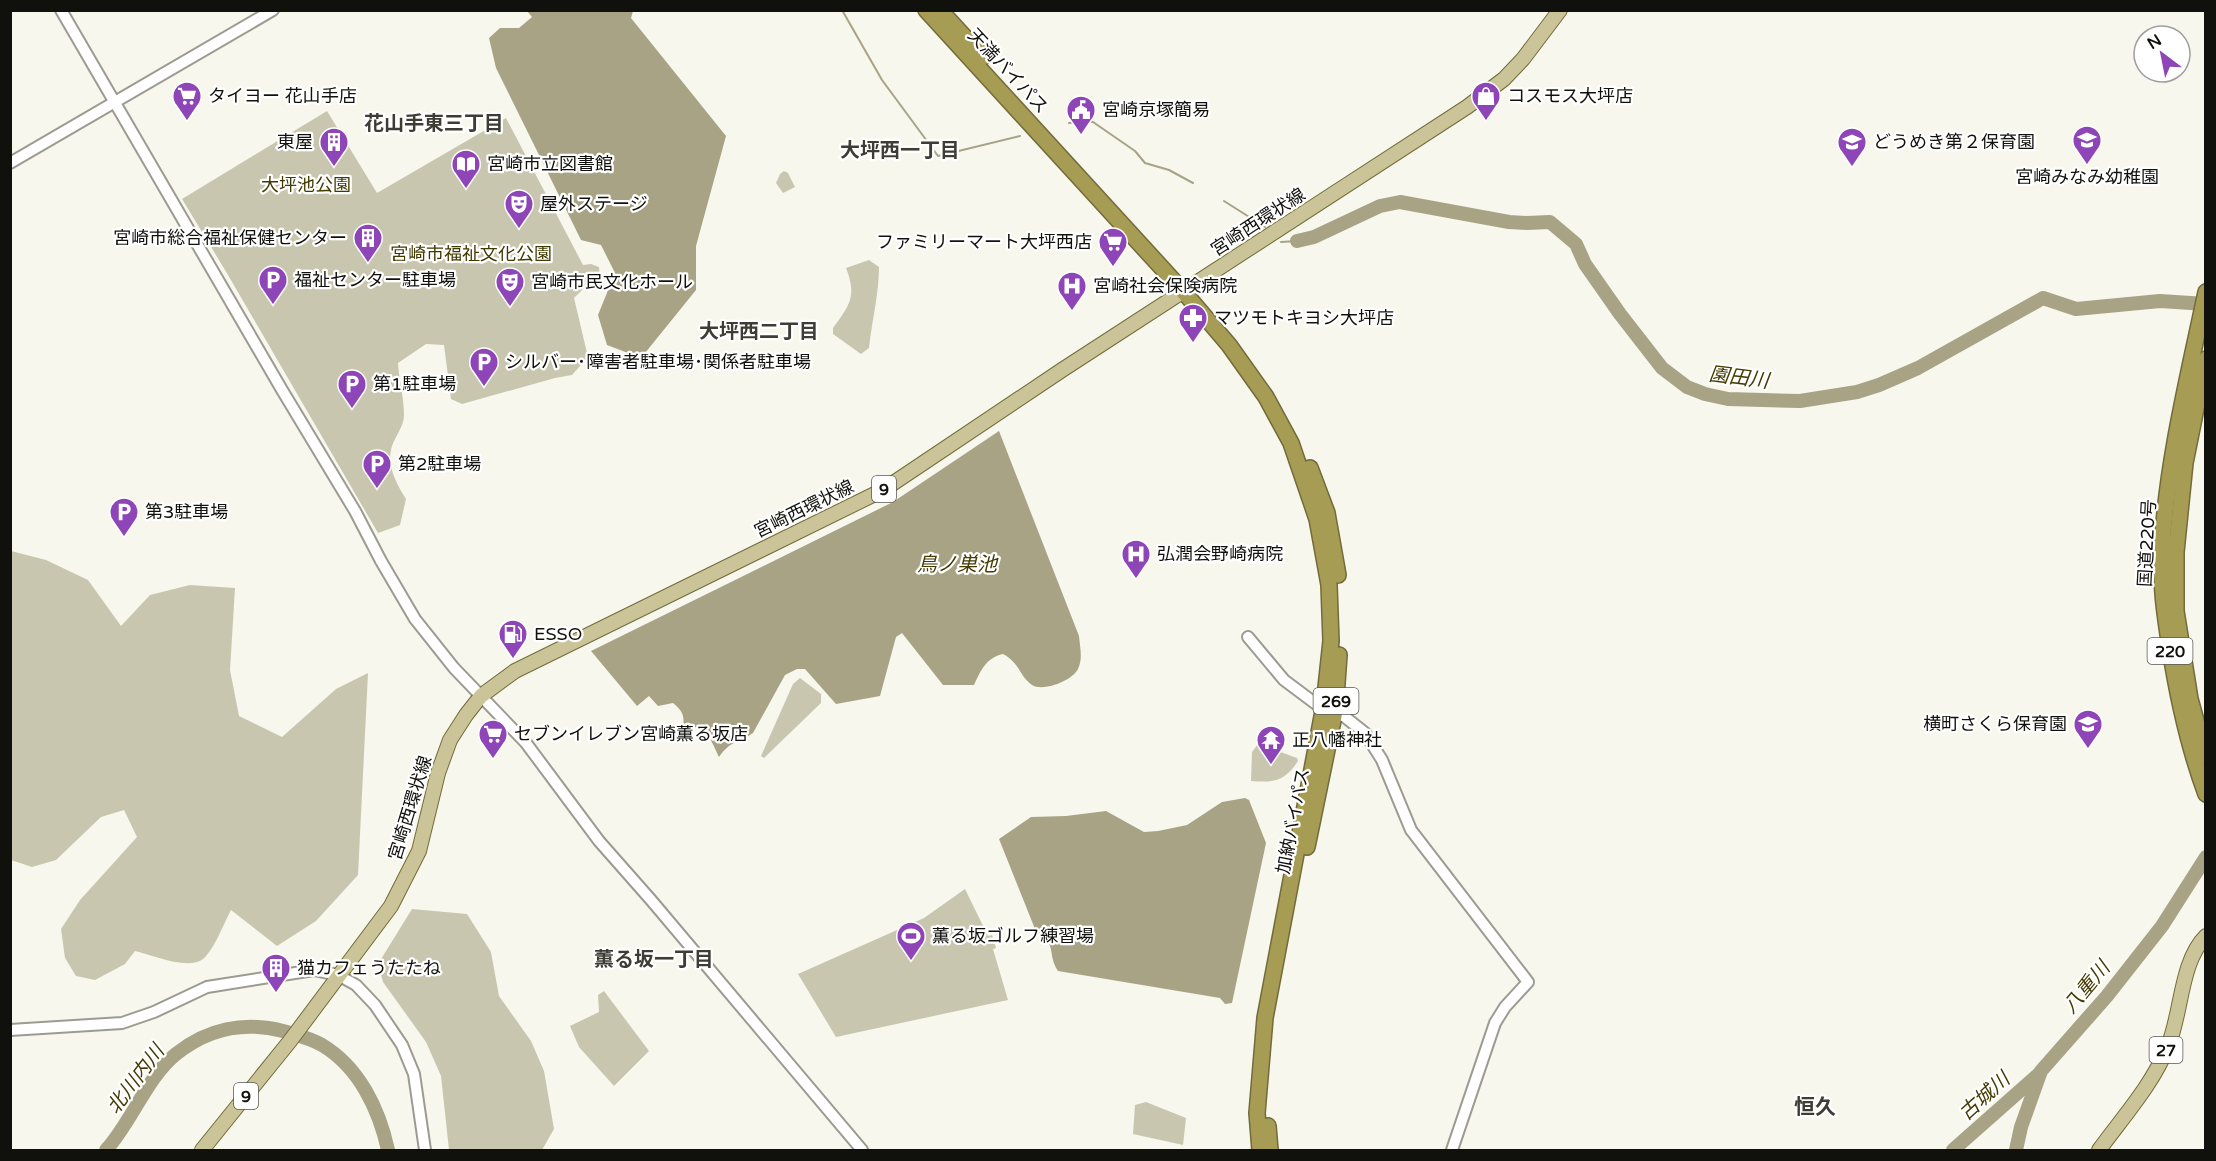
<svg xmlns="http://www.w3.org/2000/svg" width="2216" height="1161" font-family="'Varela Round','Noto Sans JP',sans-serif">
  <rect width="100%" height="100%" fill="#f8f7ed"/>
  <g fill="#c9c6b0">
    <path d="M327,111L377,193L506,118L583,265L591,264L599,267L600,278L591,281L574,298L588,357L572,375L555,378L462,404L451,399L444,345L426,344L398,363C399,380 404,398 404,415C404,426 396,435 392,446C386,465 396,483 406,499L400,525L378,533L228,275L182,199Z"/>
    <path d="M784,171L788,173L795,187L783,193L776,183L780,174Z"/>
    <path d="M869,260L879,267C879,294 872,320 869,348L861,354L833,334V328C850,305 857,296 846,268Z"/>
    <path d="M11,551L46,560L88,580L121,626L150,595L190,585L235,588L230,670L239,716L282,737L336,689L368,673L358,875L316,921L277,946L231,910C223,925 217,943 206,956C194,973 152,955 135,951L125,964L95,980L76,976L65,958L61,929L80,900L137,837L124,810L101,817L56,860L32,867L11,860Z"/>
    <path d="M800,678L821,694V703L764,758L761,756L793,684Z"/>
    <path d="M1258,744L1297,758L1298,761C1285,781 1274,783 1251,781L1252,752Z"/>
    <path d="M965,889L988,936L992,935L996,948L993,949L1008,1000L836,1037L798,974L924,918Z"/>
    <path d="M412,909L467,914L491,952L499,996L531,1041L544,1071L554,1129L542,1150H449L441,1076L426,1042L383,982L378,964Z"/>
    <path d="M604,991L649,1051L614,1086L579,1047L570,1026L599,1012L598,995Z"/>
    <path d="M1146,1102L1186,1118L1183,1145L1133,1134L1135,1105Z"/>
  </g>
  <g fill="#a8a385">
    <path d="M527,11H633L631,18L726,136L696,246V290L641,358L607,345L598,315L615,273L601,245L581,240L496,68L489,38L500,28H519L532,17Z"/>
    <path d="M999,431L1079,636C1080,647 1083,659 1078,669C1072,681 1043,692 1032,685C1019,676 1020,663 1003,654C986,658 981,670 974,685H943L902,633L896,637L880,696L836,704L805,669H797L785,675L753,733C738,743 730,741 719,757C711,741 706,722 685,728L683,726C685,714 681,710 673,703L658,706L649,696L637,706L591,651L893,502Z"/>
    <path d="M1245,798L1249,800L1266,843L1232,1003L1225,1004L1220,998L1058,971C1047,955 1057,941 1037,934L999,839L1031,817L1066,816L1106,811L1144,832L1158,831L1187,825L1222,802Z"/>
  </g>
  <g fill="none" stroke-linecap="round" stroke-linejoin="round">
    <g stroke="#a8a385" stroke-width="2">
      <path d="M842,10L882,80L938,156L1020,136"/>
      <path d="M1069,123L1084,121L1093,122L1135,151L1145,163L1169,170L1193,183"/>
      <path d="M1224,201L1265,227"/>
      <path d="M1281,242L1297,241"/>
    </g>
    <g stroke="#a8a385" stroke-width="14">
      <path d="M1297,241L1314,237L1380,206L1400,202L1509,222L1527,223L1550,222L1576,244L1585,264L1620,314L1662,368L1687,387L1705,394L1728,399L1800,401L1857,392L1879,385L1918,368L2043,298L2076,309L2160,301L2206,304"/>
      <path d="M106,1150C131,1123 147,1077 176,1054C207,1029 244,1021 283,1031C296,1035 310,1038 322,1045C359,1067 379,1109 388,1150"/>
      <path d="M1953,1150L2040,1073"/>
      <path d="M2016,1150L2021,1127L2041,1071L2107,996L2162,926L2206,857"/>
    </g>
    <g stroke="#9c9b92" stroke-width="14">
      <g id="minor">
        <path d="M61,10L282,390L355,511L381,561L415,619L454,668L526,743L599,841L651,900L862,1150"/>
        <path d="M10,163L273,10"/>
        <path d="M1248,637L1284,680L1316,704L1345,717L1365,733L1382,760L1411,830L1528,982L1505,1007L1495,1023L1452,1150"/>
        <path d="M10,1030L122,1023L154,1012L207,987L314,970L338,975L356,985L375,1005L402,1045L414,1074L425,1150"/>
      </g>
    </g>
    <g stroke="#726b3b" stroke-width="16">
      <g id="major">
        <path d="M202,1150L290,1041L391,906L419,851L438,773L450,740L466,715L481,696L515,671L883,490L1062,370L1467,107L1504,79L1523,59L1560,10"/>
        <path d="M2099,1150C2123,1117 2153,1084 2168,1046C2182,1013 2180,962 2206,936"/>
      </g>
    </g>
    <g stroke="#726b3b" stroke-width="18">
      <g id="highway">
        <path d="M926,10L1183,291L1229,345L1266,397L1291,443L1317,519L1329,585L1331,641L1324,706L1265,1018L1257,1113L1260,1150"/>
        <path d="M940,10L983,57"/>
        <path d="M2206,292C2188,377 2167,462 2162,548C2160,582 2165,615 2170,648C2178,699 2188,746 2206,794"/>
        <path d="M2206,359L2185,463L2176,552V611L2190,699L2206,757"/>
        <path d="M1310,468L1327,513L1338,575"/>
        <path d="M1307,847L1335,711L1339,655"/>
        <path d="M1268,1126L1270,1150"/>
      </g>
    </g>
    <use href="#minor" stroke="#fff" stroke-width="10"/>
    <use href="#major" stroke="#cac498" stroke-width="14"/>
    <use href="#highway" stroke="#a69c54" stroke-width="15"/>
  </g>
  <defs>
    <g id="supermarket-pin" transform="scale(1.5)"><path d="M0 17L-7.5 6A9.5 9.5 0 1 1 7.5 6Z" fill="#8e45b7" stroke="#fff"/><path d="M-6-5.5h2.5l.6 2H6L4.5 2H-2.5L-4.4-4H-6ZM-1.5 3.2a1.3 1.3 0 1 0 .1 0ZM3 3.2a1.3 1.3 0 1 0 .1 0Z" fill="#fff"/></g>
    <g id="shop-pin" transform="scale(1.5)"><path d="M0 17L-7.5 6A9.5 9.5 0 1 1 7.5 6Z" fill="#8e45b7" stroke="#fff"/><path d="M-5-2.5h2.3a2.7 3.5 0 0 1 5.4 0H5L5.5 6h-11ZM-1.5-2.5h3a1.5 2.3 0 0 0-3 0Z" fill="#fff"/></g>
    <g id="civic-pin" transform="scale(1.5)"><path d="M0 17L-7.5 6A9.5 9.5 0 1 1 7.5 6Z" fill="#8e45b7" stroke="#fff"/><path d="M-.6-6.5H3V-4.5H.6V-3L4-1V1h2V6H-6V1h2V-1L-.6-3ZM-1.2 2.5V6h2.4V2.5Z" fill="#fff"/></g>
    <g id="school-pin" transform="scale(1.5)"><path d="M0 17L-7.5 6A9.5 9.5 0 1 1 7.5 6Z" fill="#8e45b7" stroke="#fff"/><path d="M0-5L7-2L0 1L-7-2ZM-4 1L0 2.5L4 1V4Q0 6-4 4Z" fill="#fff"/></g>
    <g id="building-pin" transform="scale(1.5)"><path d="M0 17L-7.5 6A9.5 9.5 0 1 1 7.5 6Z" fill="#8e45b7" stroke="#fff"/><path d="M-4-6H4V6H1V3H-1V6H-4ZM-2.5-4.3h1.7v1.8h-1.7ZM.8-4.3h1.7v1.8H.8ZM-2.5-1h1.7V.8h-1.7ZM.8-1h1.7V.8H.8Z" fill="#fff"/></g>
    <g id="library-pin" transform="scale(1.5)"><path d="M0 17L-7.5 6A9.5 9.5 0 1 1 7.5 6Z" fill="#8e45b7" stroke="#fff"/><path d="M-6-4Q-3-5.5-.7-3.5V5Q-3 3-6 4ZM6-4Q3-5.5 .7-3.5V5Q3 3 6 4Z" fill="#fff"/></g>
    <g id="theatre-pin" transform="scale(1.5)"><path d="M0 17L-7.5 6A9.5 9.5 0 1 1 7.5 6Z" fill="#8e45b7" stroke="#fff"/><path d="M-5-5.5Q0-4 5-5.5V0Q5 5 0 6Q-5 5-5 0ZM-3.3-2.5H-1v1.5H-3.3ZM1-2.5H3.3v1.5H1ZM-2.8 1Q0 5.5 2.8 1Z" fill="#fff"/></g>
    <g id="parking-pin" transform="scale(1.5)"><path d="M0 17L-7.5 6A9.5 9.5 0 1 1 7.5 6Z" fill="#8e45b7" stroke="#fff"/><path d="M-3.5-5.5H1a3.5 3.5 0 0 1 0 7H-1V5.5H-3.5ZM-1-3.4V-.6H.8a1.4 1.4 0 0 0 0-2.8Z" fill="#fff"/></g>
    <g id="hospital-pin" transform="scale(1.5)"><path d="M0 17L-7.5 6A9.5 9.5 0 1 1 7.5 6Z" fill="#8e45b7" stroke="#fff"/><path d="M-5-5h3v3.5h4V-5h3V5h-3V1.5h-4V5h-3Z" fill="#fff"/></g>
    <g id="pharmacy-pin" transform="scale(1.5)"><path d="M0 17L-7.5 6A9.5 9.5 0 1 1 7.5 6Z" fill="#8e45b7" stroke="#fff"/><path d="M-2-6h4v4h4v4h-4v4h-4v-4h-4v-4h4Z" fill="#fff"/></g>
    <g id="fuel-pin" transform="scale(1.5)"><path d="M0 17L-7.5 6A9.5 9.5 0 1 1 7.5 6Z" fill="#8e45b7" stroke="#fff"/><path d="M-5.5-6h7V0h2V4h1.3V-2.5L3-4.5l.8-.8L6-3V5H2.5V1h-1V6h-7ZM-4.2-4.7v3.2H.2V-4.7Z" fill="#fff"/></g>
    <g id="temple-pin" transform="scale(1.5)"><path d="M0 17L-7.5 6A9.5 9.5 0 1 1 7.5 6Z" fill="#8e45b7" stroke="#fff"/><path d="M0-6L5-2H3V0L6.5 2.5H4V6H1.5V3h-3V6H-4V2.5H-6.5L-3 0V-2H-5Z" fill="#fff"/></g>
    <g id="stadium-pin" transform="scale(1.5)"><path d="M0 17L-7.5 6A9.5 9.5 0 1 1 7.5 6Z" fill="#8e45b7" stroke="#fff"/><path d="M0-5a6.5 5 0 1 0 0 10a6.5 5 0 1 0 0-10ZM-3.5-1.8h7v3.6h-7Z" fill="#fff"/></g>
  </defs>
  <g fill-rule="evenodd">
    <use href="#supermarket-pin" x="187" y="96"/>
    <use href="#shop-pin" x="1486" y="96"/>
    <use href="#civic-pin" x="1081" y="110"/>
    <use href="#school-pin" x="2087" y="140"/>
    <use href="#building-pin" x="334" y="142"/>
    <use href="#school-pin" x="1852" y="142"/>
    <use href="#library-pin" x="466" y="164"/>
    <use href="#theatre-pin" x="519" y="204"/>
    <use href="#building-pin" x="368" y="238"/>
    <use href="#supermarket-pin" x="1113" y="242"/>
    <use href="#parking-pin" x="273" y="280"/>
    <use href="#theatre-pin" x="510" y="282"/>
    <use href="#hospital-pin" x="1072" y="286"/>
    <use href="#pharmacy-pin" x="1193" y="318"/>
    <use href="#parking-pin" x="484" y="362"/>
    <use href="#parking-pin" x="352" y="384"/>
    <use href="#parking-pin" x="377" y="464"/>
    <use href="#parking-pin" x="124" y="512"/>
    <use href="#hospital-pin" x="1136" y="554"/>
    <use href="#fuel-pin" x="513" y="634"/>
    <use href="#school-pin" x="2088" y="724"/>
    <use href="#supermarket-pin" x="493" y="734"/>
    <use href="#temple-pin" x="1271" y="740"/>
    <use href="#stadium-pin" x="911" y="936"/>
    <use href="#building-pin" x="276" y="968"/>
  </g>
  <g text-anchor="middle" stroke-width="4.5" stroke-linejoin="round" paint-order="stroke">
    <g fill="#fff" stroke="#585856" stroke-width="1.5">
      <rect x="872" y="476" width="24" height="26" rx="4.5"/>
      <rect x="2147.5" y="638" width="45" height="26" rx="4.5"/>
      <rect x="1313.5" y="688" width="45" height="26" rx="4.5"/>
      <rect x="2149.5" y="1037" width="33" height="26" rx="4.5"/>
      <rect x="234" y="1083" width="24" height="26" rx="4.5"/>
    </g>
    <g font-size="16" font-weight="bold" fill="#10100d">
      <text x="884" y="495">9</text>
      <text x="2170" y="657">220</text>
      <text x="1336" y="707">269</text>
      <text x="2166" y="1056">27</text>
      <text x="246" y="1102">9</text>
    </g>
    <g font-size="18" fill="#10100d" stroke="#fff">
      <text transform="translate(1008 71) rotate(47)" y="6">天満バイパス</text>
      <text transform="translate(1258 222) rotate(-33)" y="6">宮崎西環状線</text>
      <text transform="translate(804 509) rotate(-26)" y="6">宮崎西環状線</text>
      <text transform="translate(2147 543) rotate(-87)" y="6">国道220号</text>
      <text transform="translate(410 808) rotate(-73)" y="6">宮崎西環状線</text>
      <text transform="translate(1293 821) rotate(-79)" y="6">加納バイパス</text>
    </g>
    <g font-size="18" fill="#10100d" stroke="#fff" text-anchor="start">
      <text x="208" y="102">タイヨー 花山手店</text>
      <text x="1507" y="102">コスモス大坪店</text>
      <text x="1102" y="116">宮崎京塚簡易</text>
      <text x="313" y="148" text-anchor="end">東屋</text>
      <text x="1873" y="148">どうめき第２保育園</text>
      <text x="487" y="170">宮崎市立図書館</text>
      <text x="2087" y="183" text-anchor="middle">宮崎みなみ幼稚園</text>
      <text x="540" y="210">屋外ステージ</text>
      <text x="347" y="244" text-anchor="end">宮崎市総合福祉保健センター</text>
      <text x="1092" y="248" text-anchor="end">ファミリーマート大坪西店</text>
      <text x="294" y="286">福祉センター駐車場</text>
      <text x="531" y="288">宮崎市民文化ホール</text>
      <text x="1093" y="292">宮崎社会保険病院</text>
      <text x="1214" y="324">マツモトキヨシ大坪店</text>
      <text x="505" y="368">シルバー･障害者駐車場･関係者駐車場</text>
      <text x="373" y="390">第1駐車場</text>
      <text x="398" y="470">第2駐車場</text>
      <text x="145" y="518">第3駐車場</text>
      <text x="1157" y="560">弘潤会野崎病院</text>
      <text x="534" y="640">ESSO</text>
      <text x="2067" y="730" text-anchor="end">横町さくら保育園</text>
      <text x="514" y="740">セブンイレブン宮崎薫る坂店</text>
      <text x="1292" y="746">正八幡神社</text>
      <text x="932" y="942">薫る坂ゴルフ練習場</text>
      <text x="297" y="974">猫カフェうたたね</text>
    </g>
    <g font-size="18" fill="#413a00" stroke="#fff">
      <text x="306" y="191">大坪池公園</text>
      <text x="471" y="260">宮崎市福祉文化公園</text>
    </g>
    <g font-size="20" font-weight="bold" fill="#3e3d35" stroke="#fff">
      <text x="434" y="130">花山手東三丁目</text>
      <text x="900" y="157">大坪西一丁目</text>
      <text x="759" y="338">大坪西二丁目</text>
      <text x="654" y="966">薫る坂一丁目</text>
    </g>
    <g font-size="20" font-style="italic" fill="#433b00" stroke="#fff">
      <text transform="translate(1739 377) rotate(7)" y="7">園田川</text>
      <text x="957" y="571">鳥ノ巣池</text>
      <text transform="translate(2086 987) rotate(-50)" y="7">八重川</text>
      <text transform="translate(135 1079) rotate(-53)" y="7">北川内川</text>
      <text transform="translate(1984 1096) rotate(-42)" y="7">古城川</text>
    </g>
    <g font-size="21" font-weight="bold" fill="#3e3d35" stroke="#fff">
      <text x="1815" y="1114">恒久</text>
    </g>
  </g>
  <rect width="2216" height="1161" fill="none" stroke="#10100d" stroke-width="24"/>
  <g transform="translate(2162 54) rotate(328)"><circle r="28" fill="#ffffff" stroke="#9f9f9e" stroke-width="1.5"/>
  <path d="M0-4.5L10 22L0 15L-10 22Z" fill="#8e45b7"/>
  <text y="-9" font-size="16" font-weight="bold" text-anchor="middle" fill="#10100d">N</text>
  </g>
</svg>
